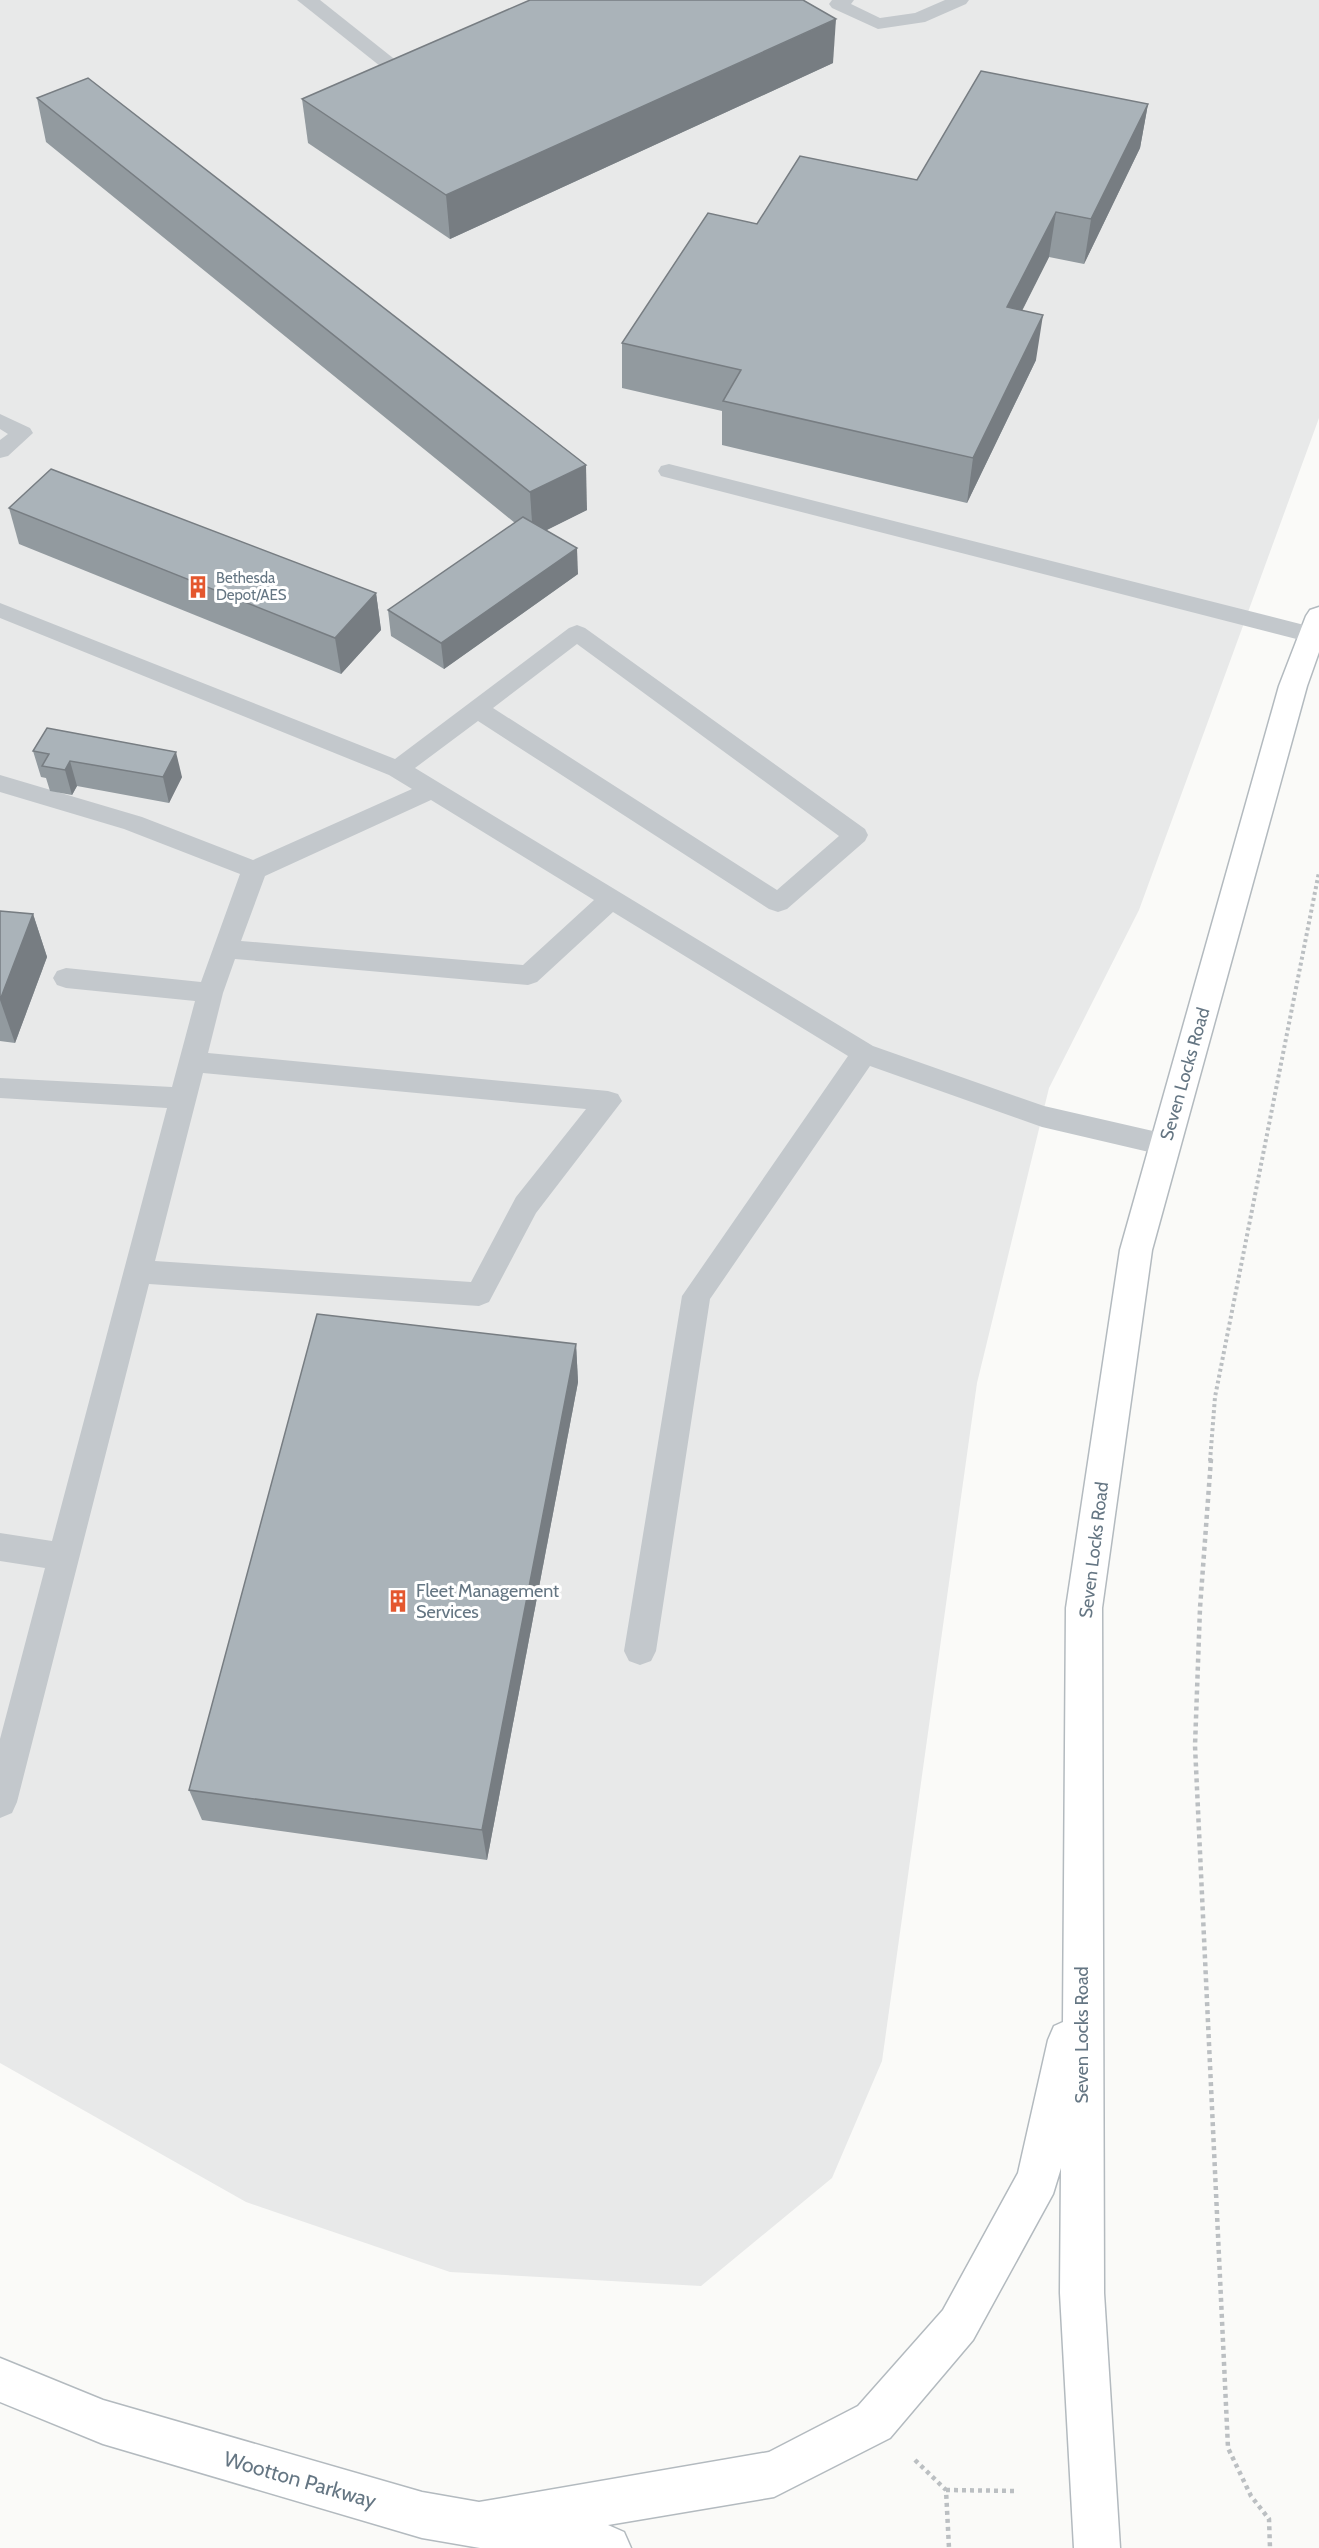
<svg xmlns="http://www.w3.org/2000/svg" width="1319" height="2548" font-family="Cabin,sans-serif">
  <rect width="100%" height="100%" fill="#fafaf8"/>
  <path fill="#e8e9e9" d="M0,0H1319V418L1139,910L1049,1088L977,1383L882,2061L832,2178L701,2286L450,2272L246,2202L0,2063Z"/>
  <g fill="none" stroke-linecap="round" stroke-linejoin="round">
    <g stroke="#b3babf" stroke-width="3">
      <path id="secondary" d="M1319,607V652L1307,686L1152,1250L1102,1608L1104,2293L1120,2548H1074L1060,2293L1061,2168L1053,2194L973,2340L890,2438L774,2497L608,2525L624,2532L631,2548H480L422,2538L103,2444L0,2402V2358L103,2400L422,2492L479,2502L769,2452L858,2406L943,2310L1018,2173L1048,2040L1054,2026L1063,2022L1066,1608L1120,1250L1279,686L1306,616L1310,610Z"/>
    </g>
    <path stroke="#bbbfc2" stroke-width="4" stroke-dasharray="3 3" stroke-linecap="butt" d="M1210,1461L1215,1397L1319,872"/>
    <g stroke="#bbbfc2" stroke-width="4.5" stroke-dasharray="4 4" stroke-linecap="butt">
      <path d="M1211,1459L1200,1608L1195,1746L1228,2448L1251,2496L1269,2519L1270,2548"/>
      <path d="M915,2460L946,2490L949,2548"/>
      <path d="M946,2490L1017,2491"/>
    </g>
    <g fill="#c3c8cc" fill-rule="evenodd">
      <path d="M832,0H854L851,4L880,18L915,13L945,0H969L966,4L925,22L878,29L832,8L829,4Z"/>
      <path d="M0,414L30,428L33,433L8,456L0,458V440L8,434L0,429Z"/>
      <path d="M669,464L1312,627L1319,629V641L1312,643L661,476L658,471L661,466Z"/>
      <path d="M0,603L395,759L569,628L577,625L585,628L865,829L868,835L865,841L787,909L778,912L769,909L478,721L415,768L873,1046L1044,1106L1166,1134L1176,1137L1180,1145L1176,1153L1166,1156L1042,1127L870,1066L710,1299L656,1651L651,1661L640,1665L629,1661L624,1651L682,1296L848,1056L613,912L537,982L528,985L235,959L223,993L208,1053L608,1091L618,1094L622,1101L536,1213L489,1302L479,1306L149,1284L17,1802L12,1813L0,1818V1739L45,1568L0,1561V1533L52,1541L167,1108L0,1098V1078L172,1087L195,1001L66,988L57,985L53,978L57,971L66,968L201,982L240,874L124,829L0,792V775L142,817L253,860L412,789L389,775L0,618ZM577,644L839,836L777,890L493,708ZM431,800L594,900L523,965L241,941L265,876ZM203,1073L586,1109L516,1197L471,1282L155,1261Z"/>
    </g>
    <path fill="#c3c8cc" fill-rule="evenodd" d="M297,0H320L432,89L428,93L421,95L414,93Z"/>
    <use href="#secondary" fill="#fff" fill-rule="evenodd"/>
  </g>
  <g fill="#929a9f">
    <path d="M833,63L450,239L308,143L302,99Z"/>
    <path d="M37,98L587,510L546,530L578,574L444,669L391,636L388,610L515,523L46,142Z"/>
    <path d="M1148,104L1140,148L1084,264L1049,257L1022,311L1036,360L967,503L722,445V411L622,388V343L757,224L917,180Z"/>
    <path d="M9,508L376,593L381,630L341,674L19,544Z"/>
    <path d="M33,751L182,777L169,803L77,786L72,795L50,791L46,778L41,777Z"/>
    <path d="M0,911L33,914L47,957L15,1043L0,1041Z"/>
    <path d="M576,1344L578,1382L487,1860L202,1820L189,1790Z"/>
  </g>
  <g fill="#777d82">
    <path d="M836,19L833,63L450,239L446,195Z"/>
    <path d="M1148,104L1140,148L1084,264L1091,219Z"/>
    <path d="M1056,212L1049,257L1001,352L1007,307Z"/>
    <path d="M1043,315L1036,360L967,503L973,458Z"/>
    <path d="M586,465L587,510L533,537L530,492Z"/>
    <path d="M577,548L578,574L444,669L441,643Z"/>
    <path d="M376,593L381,630L341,674L335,638Z"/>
    <path d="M176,752L182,777L169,803L163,777Z"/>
    <path d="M70,761L77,786L72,795L65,770Z"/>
    <path d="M33,914L47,957L15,1043L0,1000Z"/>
    <path d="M576,1344L578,1382L487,1860L482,1830Z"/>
  </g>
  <g fill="#aab3b9" stroke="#777d82" stroke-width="1.5">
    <path d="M530,0H803L836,19L446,195L302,99Z"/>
    <path d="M981,71L1148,104L1091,219L1056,212L1007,307L1043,315L973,458L723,401L741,370L622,343L708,213L757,224L800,156L917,180Z"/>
    <path d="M88,78L586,465L530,492L37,98Z"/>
    <path d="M51,469L376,593L335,638L9,508Z"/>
    <path d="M523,517L577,548L441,643L388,610Z"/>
    <path d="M47,728L176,752L163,777L70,761L65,770L42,766L49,754L33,751Z"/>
    <path d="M0,911L33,914L0,1000Z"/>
    <path d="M317,1314L576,1344L482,1830L189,1790Z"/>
  </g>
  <defs>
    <g id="building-bare" transform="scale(1.8)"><path d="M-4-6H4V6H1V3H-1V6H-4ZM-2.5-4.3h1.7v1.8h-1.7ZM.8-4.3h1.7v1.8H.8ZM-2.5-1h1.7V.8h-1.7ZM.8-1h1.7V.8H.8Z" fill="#e4572e" stroke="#fff" stroke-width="2.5" paint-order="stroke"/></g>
  </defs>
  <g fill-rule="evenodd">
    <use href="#building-bare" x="198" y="587"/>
    <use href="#building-bare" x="398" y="1601"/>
  </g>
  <g text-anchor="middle" stroke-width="6" stroke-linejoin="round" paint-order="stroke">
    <g font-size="15" fill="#657683" stroke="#fff" text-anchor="start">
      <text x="216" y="583">Bethesda<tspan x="216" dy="17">Depot/AES</tspan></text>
    </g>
    <g font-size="18" fill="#657683" stroke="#fff">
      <text transform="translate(1185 1074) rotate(-74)" y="6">Seven Locks Road</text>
      <text transform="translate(1094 1550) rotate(-83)" y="6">Seven Locks Road</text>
      <text transform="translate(1082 2035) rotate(-90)" y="6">Seven Locks Road</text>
    </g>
    <g font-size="18" fill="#657683" stroke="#fff" text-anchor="start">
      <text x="416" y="1597">Fleet Management<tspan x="416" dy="21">Services</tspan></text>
    </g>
    <g font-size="21" fill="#657683" stroke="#fff">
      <text transform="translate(300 2480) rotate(16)" y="7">Wootton Parkway</text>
    </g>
  </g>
</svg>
